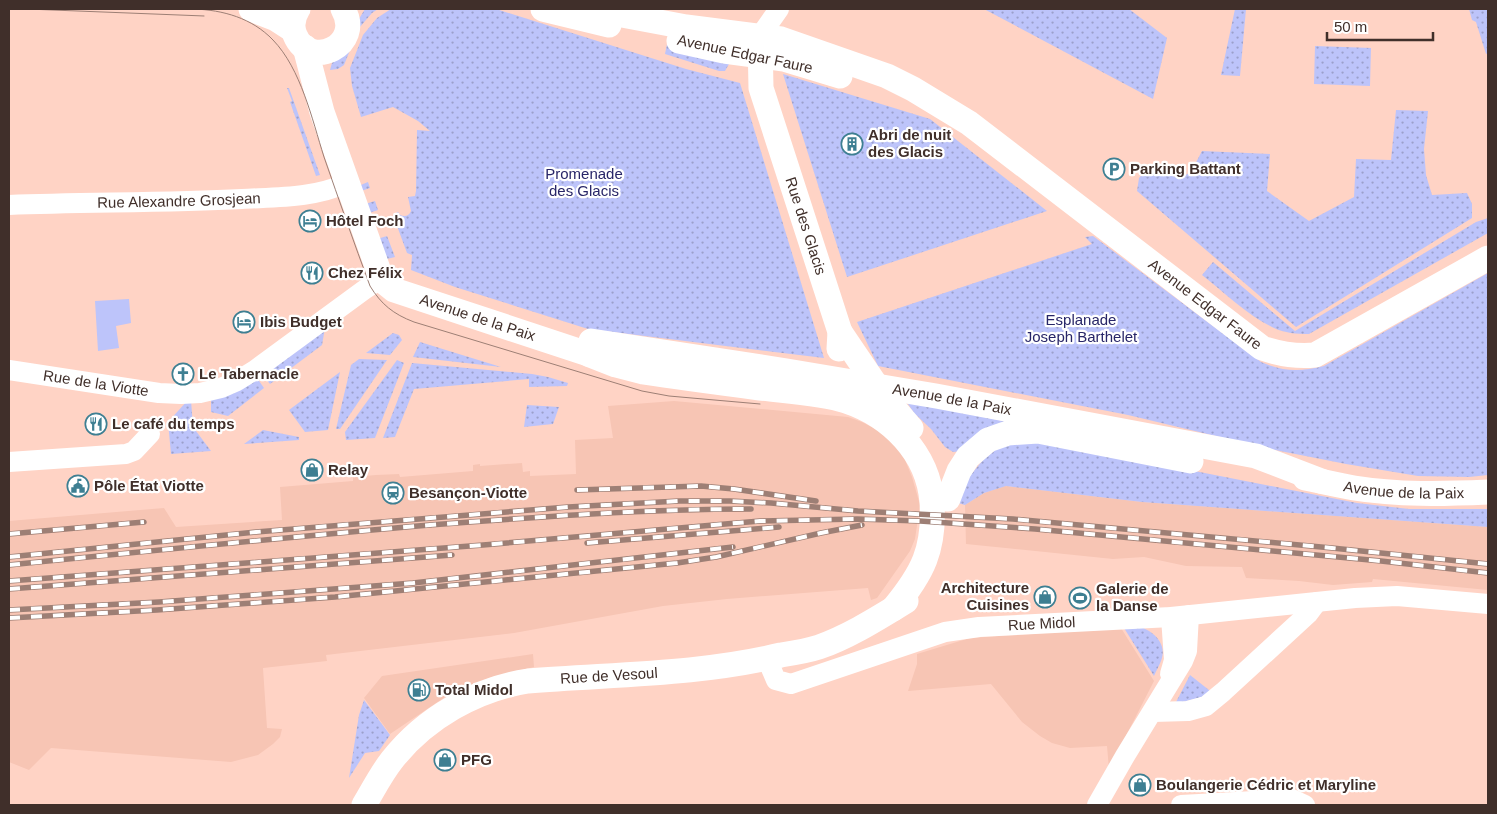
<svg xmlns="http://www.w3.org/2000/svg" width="1497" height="814" font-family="Helvetica,sans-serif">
  <defs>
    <pattern id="grass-dots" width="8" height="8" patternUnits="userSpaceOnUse" patternTransform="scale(1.25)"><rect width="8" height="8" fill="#bdc4fa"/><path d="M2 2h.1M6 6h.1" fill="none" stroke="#9ba0cb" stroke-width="1.8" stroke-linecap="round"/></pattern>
  </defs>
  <rect width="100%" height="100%" fill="#ffd3c5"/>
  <g fill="#f7c5b4">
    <path d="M674,401L848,417L862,422L881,432L893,443L903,455L912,477L920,505L915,539L910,551L877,598L871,600L868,588L727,599L663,606L514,633L326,655L327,661L263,668L267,728L282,729L280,737L273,744L258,755L231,762L51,748L29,770L9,762V521L164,508L176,527L282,520L280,487L353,481V477L376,475L399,474L400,477L473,471V465L480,464V466L522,463L523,472L530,471V476L576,474L575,440L613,438L608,406Z"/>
    <path d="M1005,486L1142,502L1488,527V590L1373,579L1372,582L1333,585L1299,581L1246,578L1242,567L1186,566L1144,557L1113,559L966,544L965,505L984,493Z"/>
    <path d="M1121,628L1154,681L1109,769L1107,746L1070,748L1052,743L1040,736L1022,722L991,684L908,691L917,664V654L970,638Z"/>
    <path d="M533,654L534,667L489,678L448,695L390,734L364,698L382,676Z"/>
  </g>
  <g fill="url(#grass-dots)">
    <path d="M365,9H378L372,13L359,28L344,65L338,69L330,70L332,63Z"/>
    <path d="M391,9H496L686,69L740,83L824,358L588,329L455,287L411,270L412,255L407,253L393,215L398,212L400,215C405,217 409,216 411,211L408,197L415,196L416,191L417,130L430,131L418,121L393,107L361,117L352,86L350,68L363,35L377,18Z"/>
    <path d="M984,9H1129L1167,38L1153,99Z"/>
    <path d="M1235,9H1246L1240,76L1221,75Z"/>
    <path d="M1469,9H1488V53L1486,54L1476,22L1472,20Z"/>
    <path d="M667,44L729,64L725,71H719L665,54Z"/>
    <path d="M1315,46L1371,48L1370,86L1314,84Z"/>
    <path d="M783,74L930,119L1047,211L847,277Z"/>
    <path d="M287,88H289L320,175L316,176L290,102L292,101Z"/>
    <path d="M1396,110L1428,111L1424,149L1426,175L1432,195L1467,193L1472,204V218L1296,327L1137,191L1139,178L1149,167L1181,179L1192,170L1202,151L1270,154L1267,191L1309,221L1354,197L1356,159L1391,160Z"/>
    <path d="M368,182L370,188L361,191L365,204L375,201L378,210L369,213L377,239L387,236L395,257L387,259L375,241L356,187Z"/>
    <path d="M1488,218V233L1309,334C1297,334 1284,333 1274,328C1248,316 1225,293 1202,275L1213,262L1295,331L1476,222Z"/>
    <path d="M1093,236L1261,362C1284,372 1299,372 1324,366L1488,273V475L1469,477L1418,476L1346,464L1270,449L1128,415L878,366L857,322L1092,244L1085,237Z"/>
    <path d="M325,328L322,345L270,384L262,374Z"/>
    <path d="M393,333L399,335L402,340L390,355L366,353Z"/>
    <path d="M420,342L501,367L413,357Z"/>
    <path d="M359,359L387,360L340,429H336L351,365Z"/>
    <path d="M397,360L404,363L375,438L346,440L345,432Z"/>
    <path d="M412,363L532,374L548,377L568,383L567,386L529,387V379L414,389L395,437L383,438Z"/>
    <path d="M340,372L328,430L305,432L289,410Z"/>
    <path d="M257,378L264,388L228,416L211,412V397Z"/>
    <path d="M188,400H191L193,427L211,451L171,454L168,422Z"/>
    <path d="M906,401L1018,424L963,451L953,452L945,447L931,429L914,413Z"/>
    <path d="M527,405L559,407L553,424L524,427Z"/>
    <path d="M263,430L299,437V440L244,444Z"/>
    <path d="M1037,440L1357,503L1409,509H1488V527L1142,502L1006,486L984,493L965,505L958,503L962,485L984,459L999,447Z"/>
    <path d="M1140,627C1154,631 1168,645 1161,661C1159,666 1156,671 1154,676L1124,628Z"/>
    <path d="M1190,675L1214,694L1175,704Z"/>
    <path d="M364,700L390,735L379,751L365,753L349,778L359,715Z"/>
  </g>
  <path fill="#bdc4fa" d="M129,299L131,323L116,326L119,348L98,351L95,301Z"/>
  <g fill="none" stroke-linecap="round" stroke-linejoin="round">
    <g stroke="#fff" stroke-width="20">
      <path d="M760,36L779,9"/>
      <path id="s1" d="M9,205C86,202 164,203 242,199C278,197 314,198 347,183"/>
      <path id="s2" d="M9,370L159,393L181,394L200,393L221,388L237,381L255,370L364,290L370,286L378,269"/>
      <path d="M9,462L126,454L134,451L150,434"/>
      <path id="s3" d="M767,659L776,680L791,684L945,632L979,627L1171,617L1355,598L1397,596L1488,604"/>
      <path d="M1170,674L1174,660L1171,617"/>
      <path d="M1153,712L1188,711L1206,706L1223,692L1308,614L1317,602"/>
      <path d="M1097,805L1125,756L1183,661L1187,651L1189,615"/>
      <path d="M1181,805L1292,799L1305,805"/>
    </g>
    <g stroke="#fff" stroke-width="25">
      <path d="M251,9L276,19L293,30"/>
      <path d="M298,9C293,17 291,26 295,35C310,71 364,45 343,9"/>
      <path d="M543,9L609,25"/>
      <path id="s4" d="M590,9L686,27L781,39L887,76L913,89L969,123L1262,348C1280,354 1296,357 1315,355L1488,258"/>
      <path id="s5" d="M760,39L761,88L840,332L839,349"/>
      <path d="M679,41L724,51L784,59L840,76"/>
      <path id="s6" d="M305,47L322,112L378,269L384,282L394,290L588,354L616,365L643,372C682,378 721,383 760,388C785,391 823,393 846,401C891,416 928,453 932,502C935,549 923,573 893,609"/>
      <path d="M840,332L882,394L911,428"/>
      <path id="s7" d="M588,354L591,341L787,371L936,396L1256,456L1321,481"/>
      <path id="s8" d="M1305,478C1321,481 1337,485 1354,488C1398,495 1443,494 1488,492"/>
      <path d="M948,499L959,471L968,457L988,440L1008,433L1038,431L1191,461"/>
      <path id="s9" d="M364,805C373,790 381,774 392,760C425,718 476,689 528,681C613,674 698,675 781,655C794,653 807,651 819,647C850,636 878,618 906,601"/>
    </g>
    <g stroke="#9d7f75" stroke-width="1">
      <path d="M27,9L204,16"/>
      <path d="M194,9C223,10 252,18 273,40C301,69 312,119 324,157C339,200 354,243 370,286C381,304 393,314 414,322L642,391L669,396L760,404"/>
    </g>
    <g stroke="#9d7f75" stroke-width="5.5">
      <g id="rail">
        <path d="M577,490L701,486L734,489L816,501"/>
        <path d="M9,534L144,522"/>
        <path d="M587,543L779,527"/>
        <path d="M9,557L256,532L568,507L679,501H730L771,503L858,511L1013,519L1332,548L1488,564"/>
        <path d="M9,565C149,551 289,537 430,525C537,517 643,509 751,509"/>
        <path d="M9,581L483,545L760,521L857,519L920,521L1035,529L1381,561L1488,573"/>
        <path d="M9,589L452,555"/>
        <path d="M9,610L159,602L413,583L733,547"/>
        <path d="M9,618L157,610L335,597L677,563L716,557L821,533L862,525"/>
      </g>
    </g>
    <use href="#rail" stroke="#fff" stroke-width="4" stroke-dasharray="11" stroke-linecap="butt"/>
  </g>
  <defs>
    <g id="building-ring" transform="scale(1.125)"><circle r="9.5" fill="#fff" stroke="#3e7f92" stroke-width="1.5"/><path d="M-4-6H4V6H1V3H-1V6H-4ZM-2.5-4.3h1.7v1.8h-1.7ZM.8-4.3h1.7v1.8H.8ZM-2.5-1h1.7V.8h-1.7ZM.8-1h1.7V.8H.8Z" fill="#3e7f92"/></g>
    <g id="parking-ring" transform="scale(1.125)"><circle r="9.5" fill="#fff" stroke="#3e7f92" stroke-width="1.5"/><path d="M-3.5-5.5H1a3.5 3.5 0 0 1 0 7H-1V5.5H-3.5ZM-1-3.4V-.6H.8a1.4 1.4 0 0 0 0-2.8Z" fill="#3e7f92"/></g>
    <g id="hotel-ring" transform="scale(1.125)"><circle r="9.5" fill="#fff" stroke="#3e7f92" stroke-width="1.5"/><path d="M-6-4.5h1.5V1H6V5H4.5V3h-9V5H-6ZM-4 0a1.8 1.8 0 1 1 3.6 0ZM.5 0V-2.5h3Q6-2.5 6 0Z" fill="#3e7f92"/></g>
    <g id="restaurant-ring" transform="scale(1.125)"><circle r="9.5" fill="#fff" stroke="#3e7f92" stroke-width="1.5"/><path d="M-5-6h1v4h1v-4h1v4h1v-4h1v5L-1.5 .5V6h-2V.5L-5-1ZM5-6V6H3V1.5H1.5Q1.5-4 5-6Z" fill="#3e7f92"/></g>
    <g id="church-ring" transform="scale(1.125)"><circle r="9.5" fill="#fff" stroke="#3e7f92" stroke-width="1.5"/><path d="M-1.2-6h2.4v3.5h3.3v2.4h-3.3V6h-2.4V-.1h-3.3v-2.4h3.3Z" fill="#3e7f92"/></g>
    <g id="shop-ring" transform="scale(1.125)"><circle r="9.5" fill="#fff" stroke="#3e7f92" stroke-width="1.5"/><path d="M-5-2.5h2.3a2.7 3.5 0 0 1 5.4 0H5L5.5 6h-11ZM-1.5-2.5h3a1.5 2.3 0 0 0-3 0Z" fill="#3e7f92"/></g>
    <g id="civic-ring" transform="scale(1.125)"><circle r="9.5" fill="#fff" stroke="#3e7f92" stroke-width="1.5"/><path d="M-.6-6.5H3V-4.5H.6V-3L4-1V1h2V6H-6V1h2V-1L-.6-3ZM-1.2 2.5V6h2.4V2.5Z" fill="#3e7f92"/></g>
    <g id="station-ring" transform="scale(1.125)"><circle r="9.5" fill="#fff" stroke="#3e7f92" stroke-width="1.5"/><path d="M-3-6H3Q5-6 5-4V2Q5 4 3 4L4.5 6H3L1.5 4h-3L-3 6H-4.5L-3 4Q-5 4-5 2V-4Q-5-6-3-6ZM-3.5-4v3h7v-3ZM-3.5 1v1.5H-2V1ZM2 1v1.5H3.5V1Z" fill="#3e7f92"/></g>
    <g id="stadium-ring" transform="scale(1.125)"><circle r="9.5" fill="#fff" stroke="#3e7f92" stroke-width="1.5"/><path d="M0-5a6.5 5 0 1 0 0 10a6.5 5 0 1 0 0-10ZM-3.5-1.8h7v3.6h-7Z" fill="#3e7f92"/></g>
    <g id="fuel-ring" transform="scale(1.125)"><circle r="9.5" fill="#fff" stroke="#3e7f92" stroke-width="1.5"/><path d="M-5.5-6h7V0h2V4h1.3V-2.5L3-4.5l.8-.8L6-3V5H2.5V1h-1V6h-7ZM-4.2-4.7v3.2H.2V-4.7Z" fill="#3e7f92"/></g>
  </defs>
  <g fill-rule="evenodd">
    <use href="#building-ring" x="852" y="144"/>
    <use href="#parking-ring" x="1114" y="169"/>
    <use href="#hotel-ring" x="310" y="221"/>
    <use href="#restaurant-ring" x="312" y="273"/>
    <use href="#hotel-ring" x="244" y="322"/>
    <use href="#church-ring" x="183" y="374"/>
    <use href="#restaurant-ring" x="96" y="424"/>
    <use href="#shop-ring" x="312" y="470"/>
    <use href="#civic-ring" x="78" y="486"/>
    <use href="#station-ring" x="393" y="493"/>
    <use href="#shop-ring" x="1045" y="597"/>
    <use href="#stadium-ring" x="1080" y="598"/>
    <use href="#fuel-ring" x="419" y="690"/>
    <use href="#shop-ring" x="445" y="760"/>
    <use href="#shop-ring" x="1140" y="785"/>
  </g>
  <g text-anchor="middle" stroke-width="4.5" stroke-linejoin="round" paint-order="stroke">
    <g font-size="15" fill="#402f2a" stroke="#fff">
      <text transform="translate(745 54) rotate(12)" y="5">Avenue Edgar Faure</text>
      <text dy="5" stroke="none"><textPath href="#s1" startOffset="170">Rue Alexandre Grosjean</textPath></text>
      <text dy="5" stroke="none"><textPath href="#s5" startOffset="194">Rue des Glacis</textPath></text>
      <text dy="5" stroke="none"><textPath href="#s4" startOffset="698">Avenue Edgar Faure</textPath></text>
      <text dy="5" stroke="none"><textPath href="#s6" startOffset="349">Avenue de la Paix</textPath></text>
      <text dy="5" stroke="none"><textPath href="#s2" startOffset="88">Rue de la Viotte</textPath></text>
      <text dy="5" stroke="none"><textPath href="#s7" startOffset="379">Avenue de la Paix</textPath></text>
      <text dy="5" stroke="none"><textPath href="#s8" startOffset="100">Avenue de la Paix</textPath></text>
      <text dy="5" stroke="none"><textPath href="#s3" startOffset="298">Rue Midol</textPath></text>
      <text dy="5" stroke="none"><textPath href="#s9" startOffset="295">Rue de Vesoul</textPath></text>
    </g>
    <g font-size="15" font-weight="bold" fill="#402f2a" stroke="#fff" text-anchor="start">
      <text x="868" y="140">Abri de nuit<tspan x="868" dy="17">des Glacis</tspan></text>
      <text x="1130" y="174">Parking Battant</text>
      <text x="326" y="226">Hôtel Foch</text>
      <text x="328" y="278">Chez Félix</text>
      <text x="260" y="327">Ibis Budget</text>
      <text x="199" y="379">Le Tabernacle</text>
      <text x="112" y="429">Le café du temps</text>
      <text x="328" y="475">Relay</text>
      <text x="94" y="491">Pôle État Viotte</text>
      <text x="409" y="498">Besançon-Viotte</text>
      <text x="1029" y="593" text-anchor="end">Architecture<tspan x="1029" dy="17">Cuisines</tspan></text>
      <text x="1096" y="594">Galerie de<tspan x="1096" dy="17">la Danse</tspan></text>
      <text x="435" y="695">Total Midol</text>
      <text x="461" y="765">PFG</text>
      <text x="1156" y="790">Boulangerie Cédric et Maryline</text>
    </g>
    <g font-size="15" fill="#282668" stroke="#fff">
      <text x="584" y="179">Promenade<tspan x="584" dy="17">des Glacis</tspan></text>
      <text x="1081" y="325">Esplanade<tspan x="1081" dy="17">Joseph Barthelet</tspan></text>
    </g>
  </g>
  <rect width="1497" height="814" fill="none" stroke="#402f2a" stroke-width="20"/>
  <path d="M1327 32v8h106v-8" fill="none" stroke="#402f2a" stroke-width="2.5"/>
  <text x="1334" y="32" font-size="15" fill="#402f2a" stroke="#ffffff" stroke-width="4" paint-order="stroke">50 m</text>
</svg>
